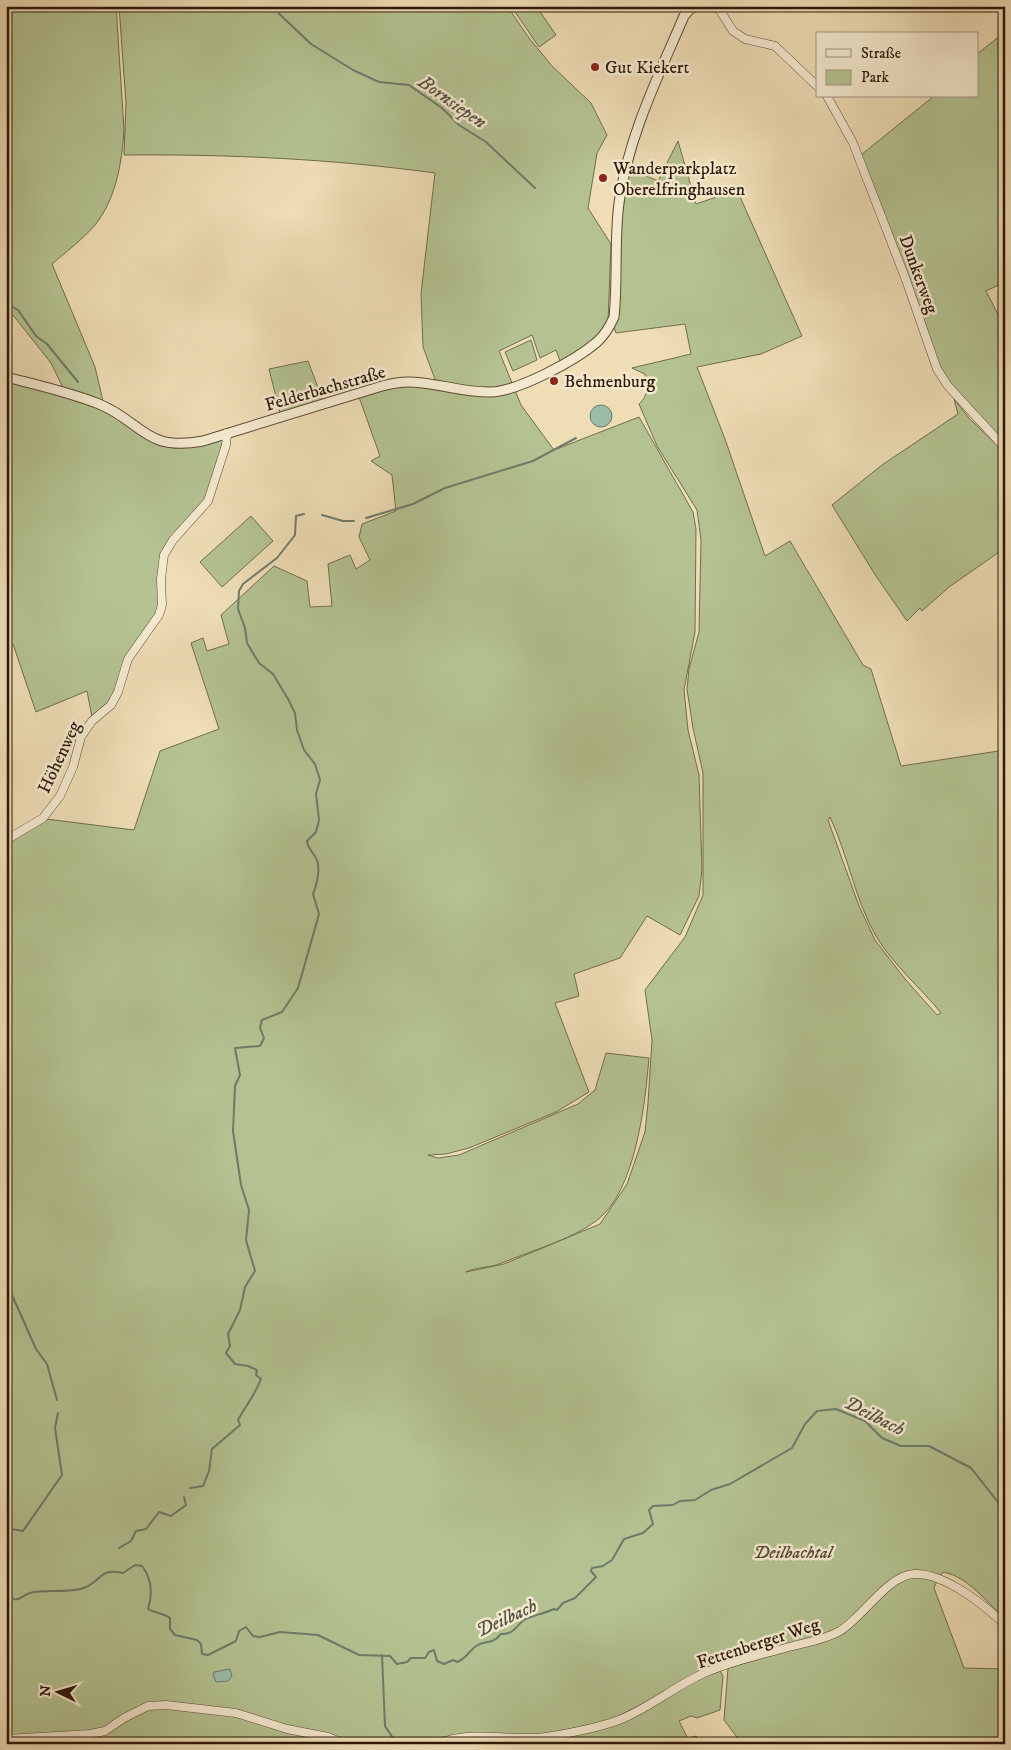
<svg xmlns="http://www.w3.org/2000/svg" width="1011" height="1750" font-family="'IM FELL DW Pica',serif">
  <rect width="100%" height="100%" fill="#eeddb5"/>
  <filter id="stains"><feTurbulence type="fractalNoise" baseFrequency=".004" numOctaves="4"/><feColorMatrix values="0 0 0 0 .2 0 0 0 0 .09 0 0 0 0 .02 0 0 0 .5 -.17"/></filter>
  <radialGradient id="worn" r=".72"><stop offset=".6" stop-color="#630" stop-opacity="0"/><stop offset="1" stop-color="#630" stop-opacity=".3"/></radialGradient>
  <g fill="#b4c291" stroke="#706d4d" fill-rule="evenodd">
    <path d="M6,6H116L124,130C122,162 116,199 95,225C83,239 66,252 52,264L95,367L103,401L63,388L51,363L13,315L6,312Z"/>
    <path d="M119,6H507L529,38L552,66L591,103L607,135L597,153L588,208L611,244L608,322L597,337L580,351L560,361L556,350L540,358L532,335L499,351L521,405L554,450L639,417L693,512L696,529L695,632L684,690L688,730L699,775L702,870L699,896L680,935L647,916L620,958L574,974L579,996L555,1003L589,1092L556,1112L469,1148L446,1154L428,1155L438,1158L459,1155L578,1104L595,1090L606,1053L649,1058C645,1103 636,1192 596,1221C571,1240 530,1251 502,1263C491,1268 475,1267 466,1272L504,1264L600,1224L627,1184L645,1132L648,1103L652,1040L645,990L685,937L703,895V773L693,728L687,689L689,669L699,632L701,540L697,510L657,446L639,404C649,395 647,387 645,374L632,368L691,354L685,324L616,333L613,325L622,214L629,168L658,181L678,141L696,204L737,190L802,336L761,354L697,367L725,439L765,556L790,541L863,665L871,669L901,766L1005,750V1619C986,1602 969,1577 943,1572L939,1578L915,1571L871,1601L836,1631L693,1678L609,1721L534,1736L496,1734L445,1744H33L6,1739V843L46,819L134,830L160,751L219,729L191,643L203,638L207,651L229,644L221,615L274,566L307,581L310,607L332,606L328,564L350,555L356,569L370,560L359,537L362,524L396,511L392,475L371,461L380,456L359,397L384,388L407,385L457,393L436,382L423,347L421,294L435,173C333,159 228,154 124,155L126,103ZM830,817C848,855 855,900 876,936C893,965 920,987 941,1013L937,1015L905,979L875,940L859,906L828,820Z"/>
    <path d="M511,6H536L556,35L539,47Z"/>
    <path d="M1005,32V282L986,291L1005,328V446L970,409L939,368L861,155L934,96H977V54Z"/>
    <path d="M531,340L537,360L513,371L505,352Z"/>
    <path d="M308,361L323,401L280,413L269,369Z"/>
    <path d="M6,380L104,409L148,439L163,446L183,448L220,439L223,442L205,500L170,540L160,606L138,641L109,704L92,717L87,691L36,712L13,644L6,636Z"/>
    <path d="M954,399L969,418L1005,453V548L949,587L922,611L920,608L907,621L874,573L832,505L882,465L958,414Z"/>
    <path d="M251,516L273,541L222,587L200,562Z"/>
    <path d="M914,1575L937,1581L934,1588L964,1668L1005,1669V1744H726L737,1737L724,1720L728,1668L826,1640L890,1588Z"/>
    <path d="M720,1671L723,1676L720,1710L697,1718L691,1716L679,1721L688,1739L696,1736L702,1744H445L479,1739L532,1741L620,1722L698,1679Z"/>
  </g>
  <g fill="#9abda9" stroke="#6e7b69">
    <circle cx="601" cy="416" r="11"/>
    <path d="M230,1669L232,1676L228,1681L216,1682L213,1675L214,1672Z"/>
  </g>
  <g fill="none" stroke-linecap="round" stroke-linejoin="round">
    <g stroke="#6e7b69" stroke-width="2">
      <path d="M271,6L311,44L353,70L379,82L409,85L442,108L459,125L486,142L535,188"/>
      <path d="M6,303L18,310L36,336L47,344L78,382"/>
      <path d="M322,515L343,521H354"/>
      <path d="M366,518L413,504L445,488L533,461L576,438"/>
      <path d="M6,1256L8,1286L36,1349L47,1364L57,1400"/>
      <path d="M190,1488L203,1486L209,1471L212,1449L240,1425L238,1420C246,1405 255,1395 261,1379L256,1375L257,1370L248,1366L235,1364L226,1353L230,1346L228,1334L240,1310L245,1287L255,1271L246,1240L249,1210L241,1185L233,1131L235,1086L240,1075L235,1048L260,1046L264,1038L260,1028L262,1020L282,1012L298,988L319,914L313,894C317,885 321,867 316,858C312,850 308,850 307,841L316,832L319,820L316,794L320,780L315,764L304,750L297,730L295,713L288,699L273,674L259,663L247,643L245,628L238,609L239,591L243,584L277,558L295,535L296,516L304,514"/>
      <path d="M6,1528L23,1531L62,1475L55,1428L58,1413"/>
      <path d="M119,1548L131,1541L136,1531L146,1529L159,1512L171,1516L186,1505L184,1497"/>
      <path d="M6,1595C20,1604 18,1597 30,1593C41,1589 65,1593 80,1589C102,1584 97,1567 123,1573L135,1565L142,1566C152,1579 153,1593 148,1609C154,1613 161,1612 170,1618V1629L175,1635L197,1640L201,1644L202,1654L208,1655L236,1641L239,1631L246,1627L253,1636L260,1637L280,1632L318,1635L359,1655L390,1656L397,1664L407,1662L411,1658H425L429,1652L434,1650L437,1661L444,1664L453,1660L457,1662C466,1659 469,1651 476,1646C485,1640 492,1645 501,1634C513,1635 516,1626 524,1620C528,1617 546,1613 554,1609L557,1610L563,1603L575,1598L596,1577L591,1571L592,1568L603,1566L612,1560L624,1539L643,1533L653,1524L649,1510L653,1506L673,1505L680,1501L695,1500L711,1490L730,1484L792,1448L805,1424L817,1411L836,1409L865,1421L882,1438L901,1446H929L971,1468L1005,1511"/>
      <path d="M382,1655L385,1726L397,1744"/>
    </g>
    <g stroke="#5d4934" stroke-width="9">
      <g id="minor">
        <path d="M717,6L733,31L745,39L775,46L817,86"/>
        <path d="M827,96L853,143L906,280L937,369L948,386L1005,448"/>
        <path d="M6,840L43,818L60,796L73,767L81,737L92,721L111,705L118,692L128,659L159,615L162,605L161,579L164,555L173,540L208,501L226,445L227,433"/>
        <path d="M6,1739L90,1734L105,1731L124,1718L148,1706L166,1705L236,1713L287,1729L328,1737L345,1744"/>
        <path d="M437,1744C468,1731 498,1739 531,1738C550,1738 601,1727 619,1720C649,1708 674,1687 702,1674C731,1661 763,1654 793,1646C809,1642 826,1639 840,1631C862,1618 888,1575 914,1574C943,1572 985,1605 1005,1625"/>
      </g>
    </g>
    <g stroke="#5d4934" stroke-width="11">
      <path id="tertiary" d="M6,377C37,385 69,392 99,404C143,422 144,452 203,441L382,386C390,384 399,382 408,382C436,382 463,393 491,392C519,391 576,360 597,342C605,335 610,326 614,317C618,279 614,241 619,203C628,137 658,77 684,16L690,9L696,6"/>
    </g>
    <use href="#minor" stroke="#f4e9cf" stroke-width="8"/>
    <use href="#tertiary" stroke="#f4e9cf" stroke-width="9"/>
  </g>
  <g fill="#8f2418" stroke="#f4e9cf" stroke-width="2">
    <circle cx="595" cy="67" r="5"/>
    <circle cx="603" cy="178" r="5"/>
    <circle cx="554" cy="381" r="5"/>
  </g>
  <g text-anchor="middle" stroke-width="5" stroke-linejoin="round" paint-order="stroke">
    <g font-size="18" fill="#2d1809" stroke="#f4e9cf" text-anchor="start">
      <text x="605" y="73">Gut Kiekert</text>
      <text x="613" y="174">Wanderparkplatz<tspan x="613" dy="21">Oberelfringhausen</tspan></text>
      <text x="564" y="387">Behmenburg</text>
    </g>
    <g font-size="18" fill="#2d1809" stroke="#f4e9cf">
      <text transform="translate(919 274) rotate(70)" y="6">Dunkerweg</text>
      <text transform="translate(325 388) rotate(-16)" y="6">Felderbachstraße</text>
      <text transform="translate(59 757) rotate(-65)" y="6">Höhenweg</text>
      <text transform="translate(758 1643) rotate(-18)" y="6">Fettenberger Weg</text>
    </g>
    <g font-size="18" font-style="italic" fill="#564b32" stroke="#f4e9cf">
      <text x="793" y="1558">Deilbachtal</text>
    </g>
    <g font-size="19" font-style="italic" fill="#535241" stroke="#f4e9cf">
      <text transform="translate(453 101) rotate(35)" y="7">Bornsiepen</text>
      <text transform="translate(875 1415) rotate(27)" y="7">Deilbach</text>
      <text transform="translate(506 1617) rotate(-25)" y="7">Deilbach</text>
    </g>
  </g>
  <rect width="1011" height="1750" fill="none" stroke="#eeddb5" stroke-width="25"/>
  <rect x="8" y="8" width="996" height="1735" fill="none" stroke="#2d1809" stroke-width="2.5"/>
  <rect x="12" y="12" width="986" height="1725" fill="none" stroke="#2d1809"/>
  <rect x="816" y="32" width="162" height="65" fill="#f4e9cf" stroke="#a49580"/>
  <rect x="826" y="49" width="25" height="8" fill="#f4e9cf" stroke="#a49580"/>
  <text x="861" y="58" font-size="15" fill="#2d1809">Straße</text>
  <rect x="826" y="70" width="25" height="15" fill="#b4c291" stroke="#a49580"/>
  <text x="861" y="82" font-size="15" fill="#2d1809">Park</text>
  <g transform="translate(58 1692) rotate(275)" stroke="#f4e9cf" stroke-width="4" paint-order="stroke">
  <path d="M0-4L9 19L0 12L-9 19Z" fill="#2d1809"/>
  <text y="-8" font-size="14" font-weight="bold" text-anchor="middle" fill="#2d1809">N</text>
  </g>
  <rect width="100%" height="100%" filter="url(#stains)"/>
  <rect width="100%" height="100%" fill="url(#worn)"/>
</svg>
